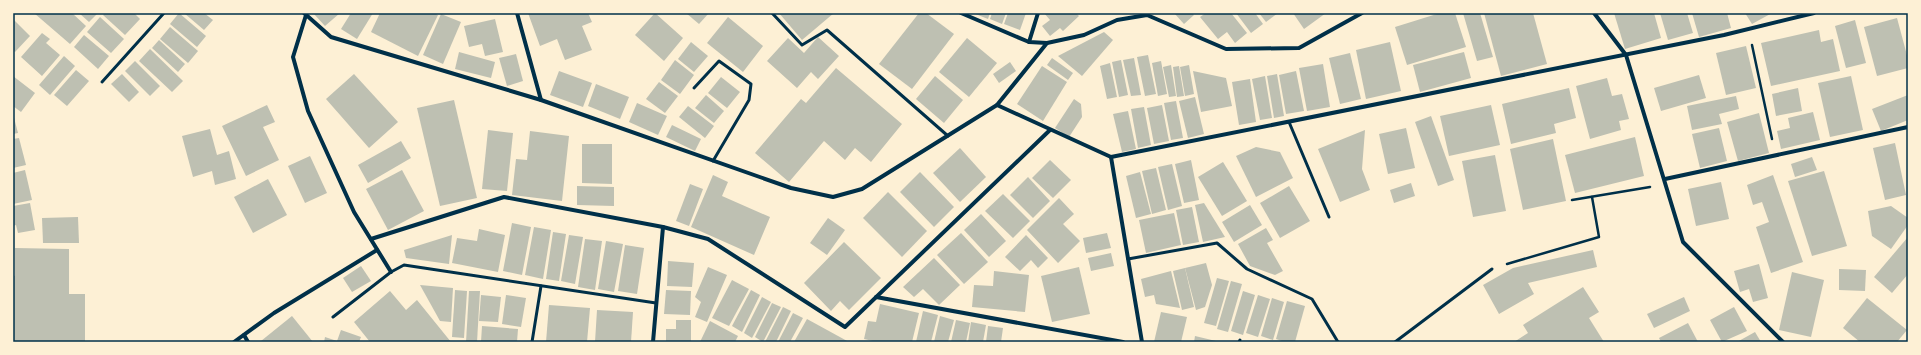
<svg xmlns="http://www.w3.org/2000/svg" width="1921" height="355" font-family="'Golos Text',sans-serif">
  <rect width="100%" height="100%" fill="#fdf0d5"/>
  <g fill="#bec0b2">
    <path d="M34,13H72L86,26L70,44Z"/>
    <path d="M79,13H98L89,22Z"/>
    <path d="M105,13H134L140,19L125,35L103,15Z"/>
    <path d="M179,13L206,36L197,47L170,24Z"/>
    <path d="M184,13H204L213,20L204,30Z"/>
    <path d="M313,13H340L325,26Z"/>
    <path d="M351,13H373L357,39L341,29Z"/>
    <path d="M380,13H434L438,15L418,56L371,32Z"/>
    <path d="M528,13H588L592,22L582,26L592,50L565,60L557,39L540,46Z"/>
    <path d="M655,13L683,38L664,61L635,35Z"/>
    <path d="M686,13H709L699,24Z"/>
    <path d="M779,13H834L802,40Z"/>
    <path d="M919,13H926L954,34L912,89L879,64Z"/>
    <path d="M973,13H990L988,19Z"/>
    <path d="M992,13H1006L1002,24L990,19Z"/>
    <path d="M1008,13H1026L1020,30L1004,24Z"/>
    <path d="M1044,13H1076L1079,16L1063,31L1060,28L1050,36L1042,26L1050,20Z"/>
    <path d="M1174,13H1192L1194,15L1184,24Z"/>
    <path d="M1206,13H1231L1247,33L1235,43L1227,32L1218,39L1200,17Z"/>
    <path d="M1236,13H1255L1263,24L1251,33Z"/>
    <path d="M1259,13H1278L1266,22Z"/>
    <path d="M1293,13H1326L1304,29Z"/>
    <path d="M1440,13H1455L1466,47L1407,65L1395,27Z"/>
    <path d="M1463,13H1480L1493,57L1477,61Z"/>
    <path d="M1484,13H1533L1547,64L1501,76Z"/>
    <path d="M1614,13H1654L1661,38L1625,49Z"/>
    <path d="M1660,13H1687L1693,33L1668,40Z"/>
    <path d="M1692,13H1727L1731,28L1699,37Z"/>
    <path d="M1745,13H1772L1752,24Z"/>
    <path d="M441,14L461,22L443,64L423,55Z"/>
    <path d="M100,17L124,39L111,53L87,32Z"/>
    <path d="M728,17L763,46L743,72L707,43Z"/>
    <path d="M1897,18L1908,59V68L1877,76L1864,27Z"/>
    <path d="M13,19L30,36L15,52L13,50Z"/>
    <path d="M495,19L503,52L485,56L482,44L469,47L464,26Z"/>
    <path d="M1855,20L1866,63L1846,68L1835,26Z"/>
    <path d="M170,27L198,51L188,63L160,39Z"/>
    <path d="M1819,30L1821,42L1833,39L1840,71L1771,86L1761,43Z"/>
    <path d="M1104,32L1113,40L1082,76L1058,56Z"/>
    <path d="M42,33L50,39L46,43L60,55L42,76L21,57Z"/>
    <path d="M84,35L109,56L98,69L74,47Z"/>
    <path d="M818,37L839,56L818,79L811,72L797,88L767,61L788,38L804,53Z"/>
    <path d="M967,38L997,63L969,97L939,72Z"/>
    <path d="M159,40L185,64L178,72L152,48Z"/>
    <path d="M691,42L708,56L694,72L678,59Z"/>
    <path d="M1390,42L1401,91L1366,99L1356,50Z"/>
    <path d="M1746,46L1756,88L1726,95L1716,53Z"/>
    <path d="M150,49L183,81L172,92L139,61Z"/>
    <path d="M459,52L495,62L491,78L455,69Z"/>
    <path d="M1464,52L1471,78L1420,92L1413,65Z"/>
    <path d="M1350,53L1361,99L1340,104L1329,58Z"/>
    <path d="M516,54L523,81L507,86L499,58Z"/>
    <path d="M1148,55L1156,94L1145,96L1137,57Z"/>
    <path d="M64,56L75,66L50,95L39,85Z"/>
    <path d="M1052,58L1073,73L1068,80L1047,65Z"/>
    <path d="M1134,58L1141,95L1131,96L1123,60Z"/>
    <path d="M675,60L694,75L680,94L661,80Z"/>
    <path d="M1121,60L1128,95L1119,97L1112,62Z"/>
    <path d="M135,61L160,86L150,96L125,71Z"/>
    <path d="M1161,61L1167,94L1158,96L1152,63Z"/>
    <path d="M1010,62L1016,71L999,83L993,74Z"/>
    <path d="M1110,63L1117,97L1107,99L1100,66Z"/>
    <path d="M1323,64L1330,107L1307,111L1299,68Z"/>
    <path d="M1171,65L1176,96L1169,97L1163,67Z"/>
    <path d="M1189,65L1194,94L1185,96L1180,67Z"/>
    <path d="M1042,66L1067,82L1043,121L1017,104Z"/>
    <path d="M1179,66L1184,96L1177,97L1173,67Z"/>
    <path d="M836,68L902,124L871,162L855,148L845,160L824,141L789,182L755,153L801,99L806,103Z"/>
    <path d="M76,70L89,81L67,106L54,95Z"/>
    <path d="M559,71L592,83L583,107L550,95Z"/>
    <path d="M1193,71L1226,78L1232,106L1201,112Z"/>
    <path d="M1296,71L1304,111L1286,114L1279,75Z"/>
    <path d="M122,74L139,92L129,102L111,84Z"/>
    <path d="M354,74L398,122L369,148L326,99Z"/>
    <path d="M1277,74L1284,116L1274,118L1267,76Z"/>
    <path d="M1699,75L1706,98L1661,111L1654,88Z"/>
    <path d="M13,76L35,93L21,112L13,106Z"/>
    <path d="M935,76L963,100L944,123L916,99Z"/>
    <path d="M1265,76L1272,118L1260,120L1252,79Z"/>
    <path d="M1851,76L1863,130L1830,137L1818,83Z"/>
    <path d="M721,77L740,92L727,108L708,93Z"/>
    <path d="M1607,78L1612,96L1622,94L1629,119L1619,121L1621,130L1590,139L1576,86Z"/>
    <path d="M1250,79L1256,122L1239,125L1232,82Z"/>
    <path d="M659,82L678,96L665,113L646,99Z"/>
    <path d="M596,84L629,97L620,119L588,106Z"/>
    <path d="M1569,88L1576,118L1554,124L1556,133L1511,144L1502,104Z"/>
    <path d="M1798,88L1802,111L1776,116L1772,94Z"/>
    <path d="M706,95L724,111L714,123L695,108Z"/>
    <path d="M1908,95V120L1881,131L1872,109Z"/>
    <path d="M1736,96L1739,109L1719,114L1722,124L1692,130L1687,106Z"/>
    <path d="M1195,97L1204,134L1188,138L1179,101Z"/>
    <path d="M1074,99L1081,104L1082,117L1069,137L1055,128Z"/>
    <path d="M454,100L477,198L440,206L417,108Z"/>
    <path d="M1176,101L1183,138L1171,140L1164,103Z"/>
    <path d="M637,103L667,116L658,135L629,122Z"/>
    <path d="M267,105L275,122L263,127L279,160L246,176L222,126Z"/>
    <path d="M1162,105L1169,141L1154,144L1147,108Z"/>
    <path d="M1491,105L1500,145L1449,156L1440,116Z"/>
    <path d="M688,106L714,126L705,138L679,117Z"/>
    <path d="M1144,107L1151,145L1138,148L1131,109Z"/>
    <path d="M1128,111L1136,149L1122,152L1113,114Z"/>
    <path d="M1813,112L1820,140L1781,149L1777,131L1790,128L1788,118Z"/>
    <path d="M1759,113L1769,153L1738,161L1727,122Z"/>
    <path d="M13,114L18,133L13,134Z"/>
    <path d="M1431,116L1454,180L1438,186L1415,122Z"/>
    <path d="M672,125L701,139L695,151L666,137Z"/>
    <path d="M1406,128L1415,168L1388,174L1379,134Z"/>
    <path d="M1719,128L1727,161L1700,168L1692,134Z"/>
    <path d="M210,129L217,155L229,151L236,179L215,185L212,171L193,177L182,136Z"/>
    <path d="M488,130L513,133L507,191L482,189Z"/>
    <path d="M1365,130L1362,169L1370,190L1340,202L1318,149Z"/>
    <path d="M530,131L569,136L562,201L512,195L516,159L527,160Z"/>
    <path d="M1635,137L1644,176L1575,193L1565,155Z"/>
    <path d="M19,138L26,165L13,168V139Z"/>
    <path d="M1553,139L1566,201L1523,210L1510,149Z"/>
    <path d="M401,141L411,158L368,183L358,165Z"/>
    <path d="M1895,143L1906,195L1885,200L1873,148Z"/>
    <path d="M582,144H612V184L582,183Z"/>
    <path d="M1256,147L1280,152L1293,178L1256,197L1236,156Z"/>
    <path d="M960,148L986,177L960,202L933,173Z"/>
    <path d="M1495,155L1506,211L1473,217L1462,161Z"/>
    <path d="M310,156L327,193L305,203L288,166Z"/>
    <path d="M1812,157L1817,170L1795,177L1791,164Z"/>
    <path d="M1050,160L1071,180L1053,198L1032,178Z"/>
    <path d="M1191,160L1199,200L1184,203L1175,164Z"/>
    <path d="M1223,162L1247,201L1222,216L1198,177Z"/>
    <path d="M1172,164L1182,206L1168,210L1158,167Z"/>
    <path d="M1156,168L1166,210L1152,214L1142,171Z"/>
    <path d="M25,170L32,200L13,204V173Z"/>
    <path d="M402,170L424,211L388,230L366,189Z"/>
    <path d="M1824,171L1847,246L1812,256L1788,181Z"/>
    <path d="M920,172L954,207L934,227L900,192Z"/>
    <path d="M1140,172L1151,214L1136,218L1126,176Z"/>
    <path d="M713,175L728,182L722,196L770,217L754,255L691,227Z"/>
    <path d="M1773,175L1803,262L1771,273L1756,227L1769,222L1762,202L1753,205L1747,185Z"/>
    <path d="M1028,177L1050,201L1033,218L1010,195Z"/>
    <path d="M268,179L287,215L253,233L234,197Z"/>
    <path d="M1721,182L1729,219L1696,226L1688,189Z"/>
    <path d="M1411,183L1415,196L1394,203L1390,190Z"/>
    <path d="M690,184L703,189L689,226L676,221Z"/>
    <path d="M577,186L614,187V206L577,205Z"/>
    <path d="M1289,186L1310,221L1280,238L1260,203Z"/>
    <path d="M888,192L927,231L902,257L863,218Z"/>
    <path d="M1003,194L1030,221L1013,238L985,211Z"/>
    <path d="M1059,198L1074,214L1063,224L1080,241L1058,263L1027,230Z"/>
    <path d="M30,203L35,230L18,233L16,225L13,226V206Z"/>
    <path d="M1204,203L1225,237L1203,242L1195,205Z"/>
    <path d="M1250,205L1262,225L1234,242L1222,222Z"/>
    <path d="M1891,206L1908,218V225L1891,249L1872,236L1868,211Z"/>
    <path d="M1192,207L1199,242L1183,245L1176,210Z"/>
    <path d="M1174,213L1181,245L1146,253L1139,220Z"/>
    <path d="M981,214L1006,241L989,257L964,230Z"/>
    <path d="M78,217L79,243H43L42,218Z"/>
    <path d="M828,218L845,230L827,255L810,243Z"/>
    <path d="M512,223L531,227L522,275L503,271Z"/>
    <path d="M534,227L551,230L543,279L525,275Z"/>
    <path d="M1266,228L1273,240L1267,243L1283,271L1275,275L1250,266L1238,244Z"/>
    <path d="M479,229L505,235L498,272L452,263L457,238L477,241Z"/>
    <path d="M553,232L566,234L559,281L546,279Z"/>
    <path d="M961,233L988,262L964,284L937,255Z"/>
    <path d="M1107,233L1111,248L1086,253L1083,238Z"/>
    <path d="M452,235L449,264L406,258L404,250Z"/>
    <path d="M569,235L583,237L575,284L561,281Z"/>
    <path d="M1026,235L1048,258L1038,268L1031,260L1020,271L1005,257Z"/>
    <path d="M1908,237V274L1892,293L1874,277Z"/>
    <path d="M585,239L602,241L595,290L578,287Z"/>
    <path d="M606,241L623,244L614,292L598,289Z"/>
    <path d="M844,242L881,278L849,310L840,301L831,311L804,283Z"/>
    <path d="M625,245L644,248L637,294L618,291Z"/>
    <path d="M15,248L69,249V294H85V342H13V275L15,276Z"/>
    <path d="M1593,250L1597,267L1528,283L1534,294L1499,314L1483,285L1513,268Z"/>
    <path d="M1111,253L1114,266L1091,271L1088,258Z"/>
    <path d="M934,258L960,285L939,305L923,289L914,297L903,287Z"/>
    <path d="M668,261L694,263L692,287L667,286Z"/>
    <path d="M1206,263L1212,285L1205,307L1196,310L1185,268Z"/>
    <path d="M1759,264L1768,298L1753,302L1749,289L1740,292L1734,271Z"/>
    <path d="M361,266L371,281L352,292L343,278Z"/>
    <path d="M708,267L727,275L707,322L695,317L701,302L695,297Z"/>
    <path d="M1079,267L1090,314L1052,322L1041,276Z"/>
    <path d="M1185,268L1194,307L1182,310L1173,271Z"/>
    <path d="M1839,269L1866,270L1865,291L1839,290Z"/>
    <path d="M994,271L1029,275L1025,312L972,307L974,285L993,286Z"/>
    <path d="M1171,271L1180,308L1156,304L1154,295L1145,297L1141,279Z"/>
    <path d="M1792,272L1824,280L1811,337L1779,330Z"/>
    <path d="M1217,278L1229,281L1216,326L1204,323Z"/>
    <path d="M732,280L749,289L729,326L712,318Z"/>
    <path d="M1231,281L1242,284L1228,332L1217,329Z"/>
    <path d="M420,285L453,288L451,322L440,321Z"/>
    <path d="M1583,287L1599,312L1589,318L1604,342H1514L1528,333L1523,325Z"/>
    <path d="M455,290L467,291L464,338L452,337Z"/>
    <path d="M666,290L691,291L690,315L664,314Z"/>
    <path d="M751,290L760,295L742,332L732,326Z"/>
    <path d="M390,291L406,310L417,300L451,342H370L354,322Z"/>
    <path d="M469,291H480L477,342H466Z"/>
    <path d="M1243,291L1255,295L1243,335L1231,331Z"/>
    <path d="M481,295L501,297L498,322L479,321Z"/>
    <path d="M506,295L526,298L521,327L502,324Z"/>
    <path d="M1258,295L1270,299L1258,337L1246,333Z"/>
    <path d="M762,297L771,302L752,338L744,333Z"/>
    <path d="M1684,297L1690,311L1654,328L1647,314Z"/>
    <path d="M1272,298L1284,302L1273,340L1261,336Z"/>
    <path d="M1867,298L1907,330L1897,342H1860L1843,328Z"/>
    <path d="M1287,301L1305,306L1295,342H1285L1276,339Z"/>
    <path d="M772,303L781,307L763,342L755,337Z"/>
    <path d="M880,304L919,313L912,342H877L864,339L868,321L876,322Z"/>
    <path d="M549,305L590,308L587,342H546Z"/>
    <path d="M783,307L791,311L776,342H765Z"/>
    <path d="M1734,307L1747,331L1722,342L1710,320Z"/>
    <path d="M597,310L633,312L631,342H595Z"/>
    <path d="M923,311L938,315L931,342H916Z"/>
    <path d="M1161,312L1187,317L1181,342H1154Z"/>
    <path d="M793,313L803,318L790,342H778Z"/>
    <path d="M292,316L313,342H262L261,341Z"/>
    <path d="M940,316L954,320L948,342H934Z"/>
    <path d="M807,319L849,342H794Z"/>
    <path d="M676,320H691V342H666V329H676Z"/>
    <path d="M956,320L970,323L966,342H951Z"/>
    <path d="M710,321L738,336L735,342H700Z"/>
    <path d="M971,322L986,325L983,342H968Z"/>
    <path d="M1688,323L1698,342H1661L1659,338Z"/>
    <path d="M482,326L518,329L517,342H481Z"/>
    <path d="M988,326L1003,328L1001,342H986Z"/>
    <path d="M341,330L361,337L359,342H324L325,337L337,341Z"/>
    <path d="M1755,332L1761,342H1737Z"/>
    <path d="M1195,336L1216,341V342H1194Z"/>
  </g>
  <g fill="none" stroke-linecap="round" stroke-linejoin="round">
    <g stroke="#003049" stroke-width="2.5">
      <path d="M1752,45L1772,139"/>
      <path d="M1572,200L1650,187"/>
      <path d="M1507,264L1599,237L1592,197"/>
    </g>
    <g stroke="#003049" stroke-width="3">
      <path d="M772,13L802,45L827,30L948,136"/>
      <path d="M102,82L164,13"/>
      <path d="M694,88L719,61L751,84L749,100L713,161"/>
      <path d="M1289,122L1329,217"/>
      <path d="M1128,259L1217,243L1247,269L1312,299L1338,342"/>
      <path d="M333,317L391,272L404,265L656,303"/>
      <path d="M532,342L541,286"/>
      <path d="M1239,342L1240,340"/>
      <path d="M1395,342L1492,269"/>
    </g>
    <g stroke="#003049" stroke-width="4">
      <path d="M304,13L331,37L541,100L791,188L833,197L862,189L997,105L1047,43"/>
      <path d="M517,13L541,100"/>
      <path d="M961,13L1029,42L1047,43L1084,35L1117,20L1147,15L1226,49L1299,48L1362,13"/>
      <path d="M1594,13L1626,55L1683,242L1783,342"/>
      <path d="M306,15L293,57L308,111L354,212L391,272"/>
      <path d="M1029,42L1038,13"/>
      <path d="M997,105L1111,157L1724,35L1814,13"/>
      <path d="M1111,157L1142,342"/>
      <path d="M1665,179L1908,127"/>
      <path d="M371,239L504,197L663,227L708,239L845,327L1050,130"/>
      <path d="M876,297L1123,342"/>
      <path d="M244,335L248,342"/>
      <path d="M234,342L274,313L377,250"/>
      <path d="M653,342L663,227"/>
    </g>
  </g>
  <rect width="1921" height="355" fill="none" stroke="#fdf0d5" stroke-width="28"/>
  <rect x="14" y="14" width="1893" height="327" fill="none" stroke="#003049" stroke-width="1.5"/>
</svg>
